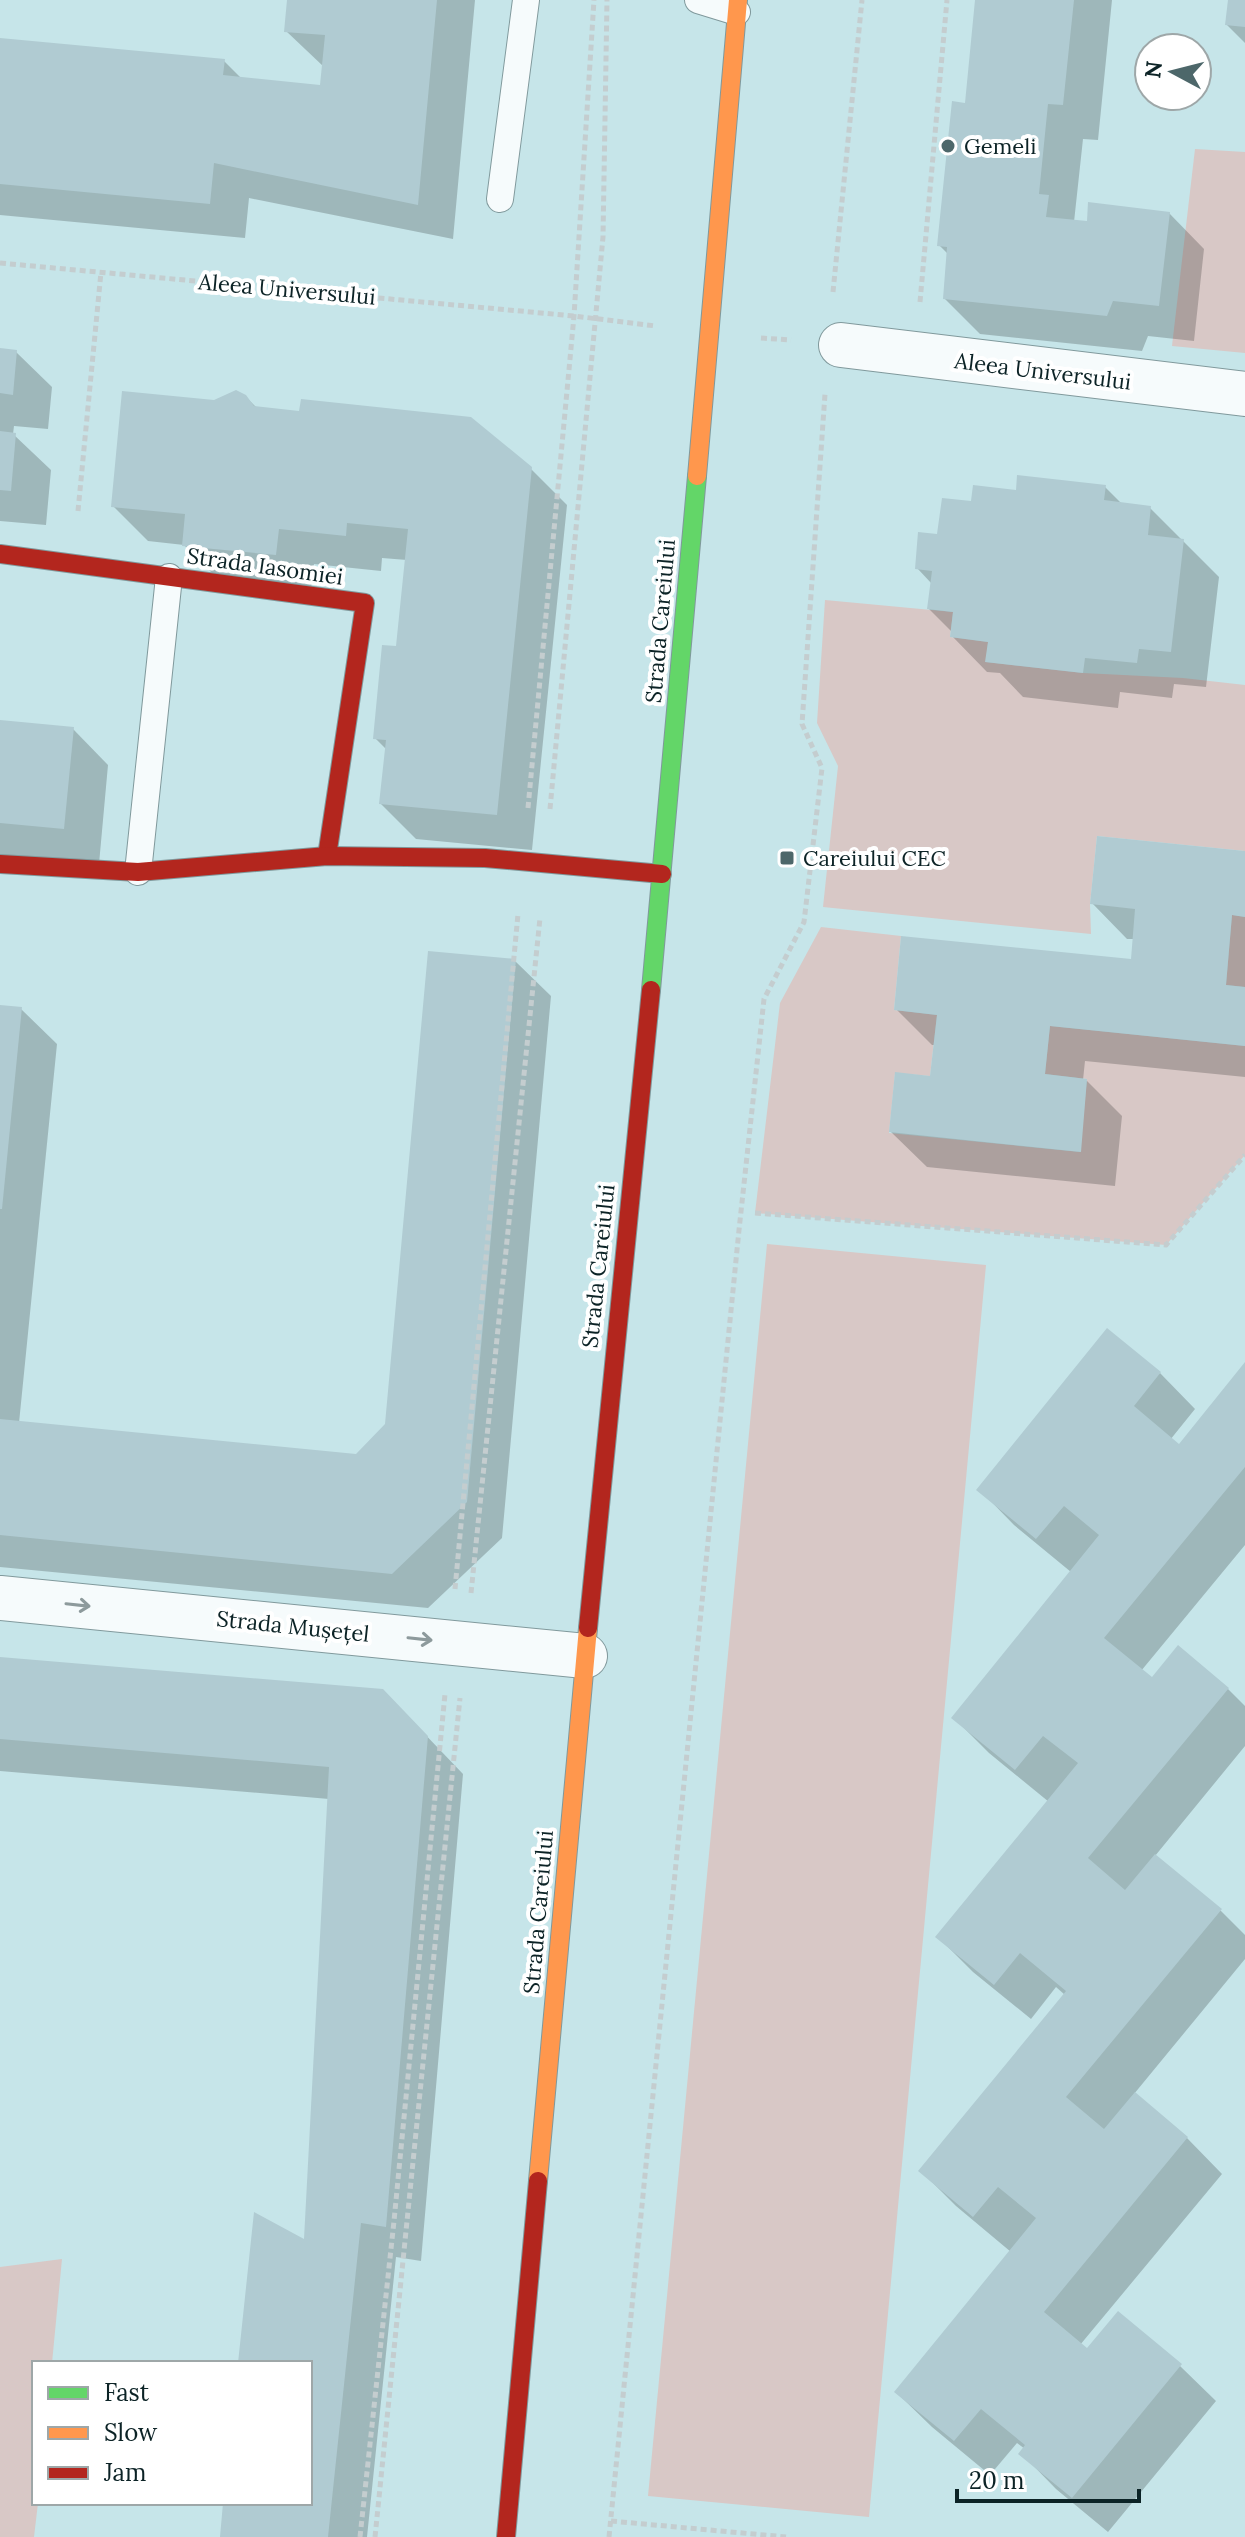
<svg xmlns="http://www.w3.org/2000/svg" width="1245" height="2537" font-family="Lora,serif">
  <rect width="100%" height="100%" fill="#c6e5e9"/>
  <g fill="#d8c8c6">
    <path d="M1195,149L1245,152V353L1172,346Z"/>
    <path d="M825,600L953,612L950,637L988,642L986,662L1083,673L1183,678L1245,685V851L1097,836L1090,904L1091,934L823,907L838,766L817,723Z"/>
    <path d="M1232,915L1245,917V987L1226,985Z"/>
    <path d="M821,927L901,936L894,1010L937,1015L930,1076L895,1073L889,1133L1080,1152L1087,1079L1045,1074L1050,1026L1245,1046V1155L1166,1245L755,1213L780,1003Z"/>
    <path d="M767,1244L986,1265L869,2517L648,2496Z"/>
    <path d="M62,2259L52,2363H34V2503H38L34,2537H0V2267Z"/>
  </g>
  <g fill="#0003">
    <path d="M289,0H475L453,239L249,198L245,238L0,215V40L224,61L242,79L322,87L324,67L286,31Z"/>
    <path d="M977,0H1112L1098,140L1083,139L1074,222L1089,223L1169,213L1204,249L1194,341L1148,336L1142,351L980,334L945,299L948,254L939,245L966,105Z"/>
    <path d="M1230,0H1245V43L1227,25Z"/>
    <path d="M0,350L16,352L52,387L48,429L14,426L13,434L51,470L46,525L0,521Z"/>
    <path d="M245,396L257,408L531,469L567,505L532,850L416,839L381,804L387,750L375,738L398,648L407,560L382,558L381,571L314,564L311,589L220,581L184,545L148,541L113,506L215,402Z"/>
    <path d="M1105,487L1122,504L1150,508L1219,577L1206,687L1174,684L1172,698L1120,692L1118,708L1023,697L1000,673L987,672L952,636V632L929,609L932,584L917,568L939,536L972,503L1017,492Z"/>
    <path d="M0,722L73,729L108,765L99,864L0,855Z"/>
    <path d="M1245,853V1077L1085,1061L1083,1080L1087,1081L1122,1116L1115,1186L927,1167L891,1132L932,1078L936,1045H932L896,1009L1132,961L1134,939H1127L1092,903Z"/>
    <path d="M515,961L551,996L502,1538L428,1608L0,1567V1007L21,1009L57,1044L19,1423L357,1456L387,1425Z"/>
    <path d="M1245,1365V1545L1141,1671L1152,1680L1228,1689L1245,1706V1746L1155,1856L1221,1911L1245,1935V1959L1134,2094L1187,2138L1222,2174L1080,2345L1087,2351L1180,2366L1216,2401L1108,2532L1056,2489L1021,2453L1025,2449L1017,2443L990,2475L932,2427L896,2392L1011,2252L956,2206L921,2171L1065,1995L1056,1987L1031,2019L973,1972L938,1937L1049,1802L989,1753L954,1718L1071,1572L1014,1525L979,1489L1160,1373L1195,1409L1170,1440L1179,1447Z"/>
    <path d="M0,1659L418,1727L463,1774L421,2261L396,2257L367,2537H222L225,2503H310V2363H240L306,2243L329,1799L0,1771Z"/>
  </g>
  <g fill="#b0cbd2">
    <path d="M287,0H437L418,205L214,163L210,204L0,184V38L225,59L223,75L320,85L325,35L284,32Z"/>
    <path d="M975,0H1074L1063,105L1048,104L1039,194L1049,195L1046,217L1087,221L1088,202L1170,212L1159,306L1113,301L1107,316L943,299L947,247L937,246L952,101L965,103Z"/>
    <path d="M1228,0H1245V27L1225,25Z"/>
    <path d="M0,348L17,350L13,395L0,393Z"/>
    <path d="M236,390L246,395L254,406L299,411L301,399L471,417L532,467L497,815L379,804L386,740L373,739L382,645L396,646L408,529L347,523L346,536L279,529L276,555L182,546L185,514L111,507L122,391L214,400Z"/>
    <path d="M0,431L16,433L11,491L0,490Z"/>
    <path d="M1017,475L1106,485L1104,500L1151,506L1148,535L1184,539L1171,652L1139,649L1137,663L1085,658L1083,673L985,662L988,642L950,637L953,612L927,609L932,571L915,569L918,532L937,534L942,498L971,501L973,485L1016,490Z"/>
    <path d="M0,720L74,727L64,829L0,823Z"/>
    <path d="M1097,836L1245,851V917L1232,915L1226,985L1245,987V1046L1050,1026L1045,1074L1087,1079L1081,1152L889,1132L895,1072L930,1076L937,1015L894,1010L901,936L1131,959L1135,909L1090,904Z"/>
    <path d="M428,951L516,959L467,1502L392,1574L0,1535V1419L356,1454L385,1424Z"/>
    <path d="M0,1005L22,1007L2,1209H0Z"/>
    <path d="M1107,1328L1161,1372L1134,1406L1179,1444L1245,1362V1467L1104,1638L1152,1677L1178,1645L1229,1688L1088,1858L1125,1890L1155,1854L1222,1909L1066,2097L1104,2129L1135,2092L1188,2137L1044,2312L1087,2348L1118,2311L1182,2364L1072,2498L1018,2454L1025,2445L981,2409L954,2441L894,2392L1036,2218L998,2187L973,2217L918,2171L1066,1991L1020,1953L994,1985L935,1937L1078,1763L1043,1736L1015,1770L951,1718L1099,1535L1064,1506L1036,1539L976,1490Z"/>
    <path d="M0,1657L383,1689L428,1736L386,2227L361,2223L328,2537H220L223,2503H310V2363H238L254,2212L304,2239L329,1767L0,1739Z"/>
  </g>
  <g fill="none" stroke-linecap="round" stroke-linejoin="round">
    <g stroke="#80999c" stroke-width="28">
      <g id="lane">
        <path d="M698,0L737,12"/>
        <path d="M500,199L526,0"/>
        <path d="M138,872L169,577"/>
      </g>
    </g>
    <g stroke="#80999c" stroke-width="46">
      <g id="street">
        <path d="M841,345L1245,394"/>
        <path d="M0,1598L585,1656"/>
      </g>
    </g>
    <g stroke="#80999c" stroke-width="20">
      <path id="fast" d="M651,990L697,476"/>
    </g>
    <g stroke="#80999c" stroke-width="20">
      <g id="slow">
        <path d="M697,476L738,0"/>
        <path d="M538,2181L588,1628"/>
      </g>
    </g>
    <g stroke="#80999c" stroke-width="20">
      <g id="jam">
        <path d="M0,554L365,603L327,856"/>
        <path d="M0,864L138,872L327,856L485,858L662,874"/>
        <path d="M588,1628L651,990"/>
        <path d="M506,2537L538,2181"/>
      </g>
    </g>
    <g stroke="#c4cdcf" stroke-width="5" stroke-dasharray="6 4" stroke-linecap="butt">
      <path d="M0,263L574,316L656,326"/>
      <path d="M833,292L862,0"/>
      <path d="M920,302L947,0"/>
      <path d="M761,338L791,340"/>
      <path d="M78,511L101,272"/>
      <path d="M528,808L574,316L594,0"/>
      <path d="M550,809L603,237L607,0"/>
      <path d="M755,1213L1166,1245L1245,1155"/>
      <path d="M455,1589L518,914"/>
      <path d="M471,1593L540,918"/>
      <path d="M611,2521L786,2537"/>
      <path d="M360,2537L394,2221L445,1694"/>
      <path d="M375,2537L460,1698"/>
      <path d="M609,2537L739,1230L764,999L804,922L822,768L802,724L825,394"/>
    </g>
    <use href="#lane" stroke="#f6fbfc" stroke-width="26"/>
    <use href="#street" stroke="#f6fbfc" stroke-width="44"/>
    <use href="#fast" stroke="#63d668" stroke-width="18"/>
    <use href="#slow" stroke="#ff974d" stroke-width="18"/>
    <use href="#jam" stroke="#b3261e" stroke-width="18"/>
  </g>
  <defs><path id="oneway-shaft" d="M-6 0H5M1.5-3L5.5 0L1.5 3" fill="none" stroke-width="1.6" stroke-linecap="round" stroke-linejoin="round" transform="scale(2)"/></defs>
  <g stroke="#8d9a9c">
    <use href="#oneway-shaft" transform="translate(78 1605) rotate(6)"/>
    <use href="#oneway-shaft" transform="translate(420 1639) rotate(6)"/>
  </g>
  <g fill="#4d676a" stroke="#fff" stroke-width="3">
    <circle cx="948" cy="146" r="8"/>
    <rect x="779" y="850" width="16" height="16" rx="4"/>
  </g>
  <g text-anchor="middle" stroke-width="8" stroke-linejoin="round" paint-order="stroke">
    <g font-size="22" fill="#0c2326" stroke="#fff" text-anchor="start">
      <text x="964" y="154">Gemeli</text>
      <text x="803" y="866">Careiului CEC</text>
    </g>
    <g font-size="22" fill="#0c2326" stroke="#fff">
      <text transform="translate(287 289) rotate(5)" y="8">Aleea Universului</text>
      <text transform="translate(1043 371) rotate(7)" y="8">Aleea Universului</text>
      <text transform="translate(265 566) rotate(8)" y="8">Strada Iasomiei</text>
      <text transform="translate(660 621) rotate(-85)" y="8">Strada Careiului</text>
      <text transform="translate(598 1266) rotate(-84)" y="8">Strada Careiului</text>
      <text transform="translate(293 1626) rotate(6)" y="8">Strada Mușețel</text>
      <text transform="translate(538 1912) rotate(-85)" y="8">Strada Careiului</text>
    </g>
  </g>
  <rect x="32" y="2361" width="280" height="144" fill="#ffffff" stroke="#9ea7a8" stroke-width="2"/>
  <rect x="48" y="2387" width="40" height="12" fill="#63d668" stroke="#9ea7a8" stroke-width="2"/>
  <text x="104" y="2401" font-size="24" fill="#0c2326">Fast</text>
  <rect x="48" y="2427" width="40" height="12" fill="#ff974d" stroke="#9ea7a8" stroke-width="2"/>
  <text x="104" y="2441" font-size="24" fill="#0c2326">Slow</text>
  <rect x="48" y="2467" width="40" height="12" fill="#b3261e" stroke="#9ea7a8" stroke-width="2"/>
  <text x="104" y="2481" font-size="24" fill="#0c2326">Jam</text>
  <g transform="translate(1173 72) rotate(277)"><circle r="38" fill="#ffffff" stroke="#9ea7a8" stroke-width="2"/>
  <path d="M0-6L14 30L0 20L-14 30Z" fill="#4d676a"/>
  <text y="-12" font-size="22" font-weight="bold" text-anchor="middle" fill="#0c2326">N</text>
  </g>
  <path d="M957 2489v12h182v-12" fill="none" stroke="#0c2326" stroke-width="4"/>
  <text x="969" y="2489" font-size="24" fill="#0c2326" stroke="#ffffff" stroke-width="6" paint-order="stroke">20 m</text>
</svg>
